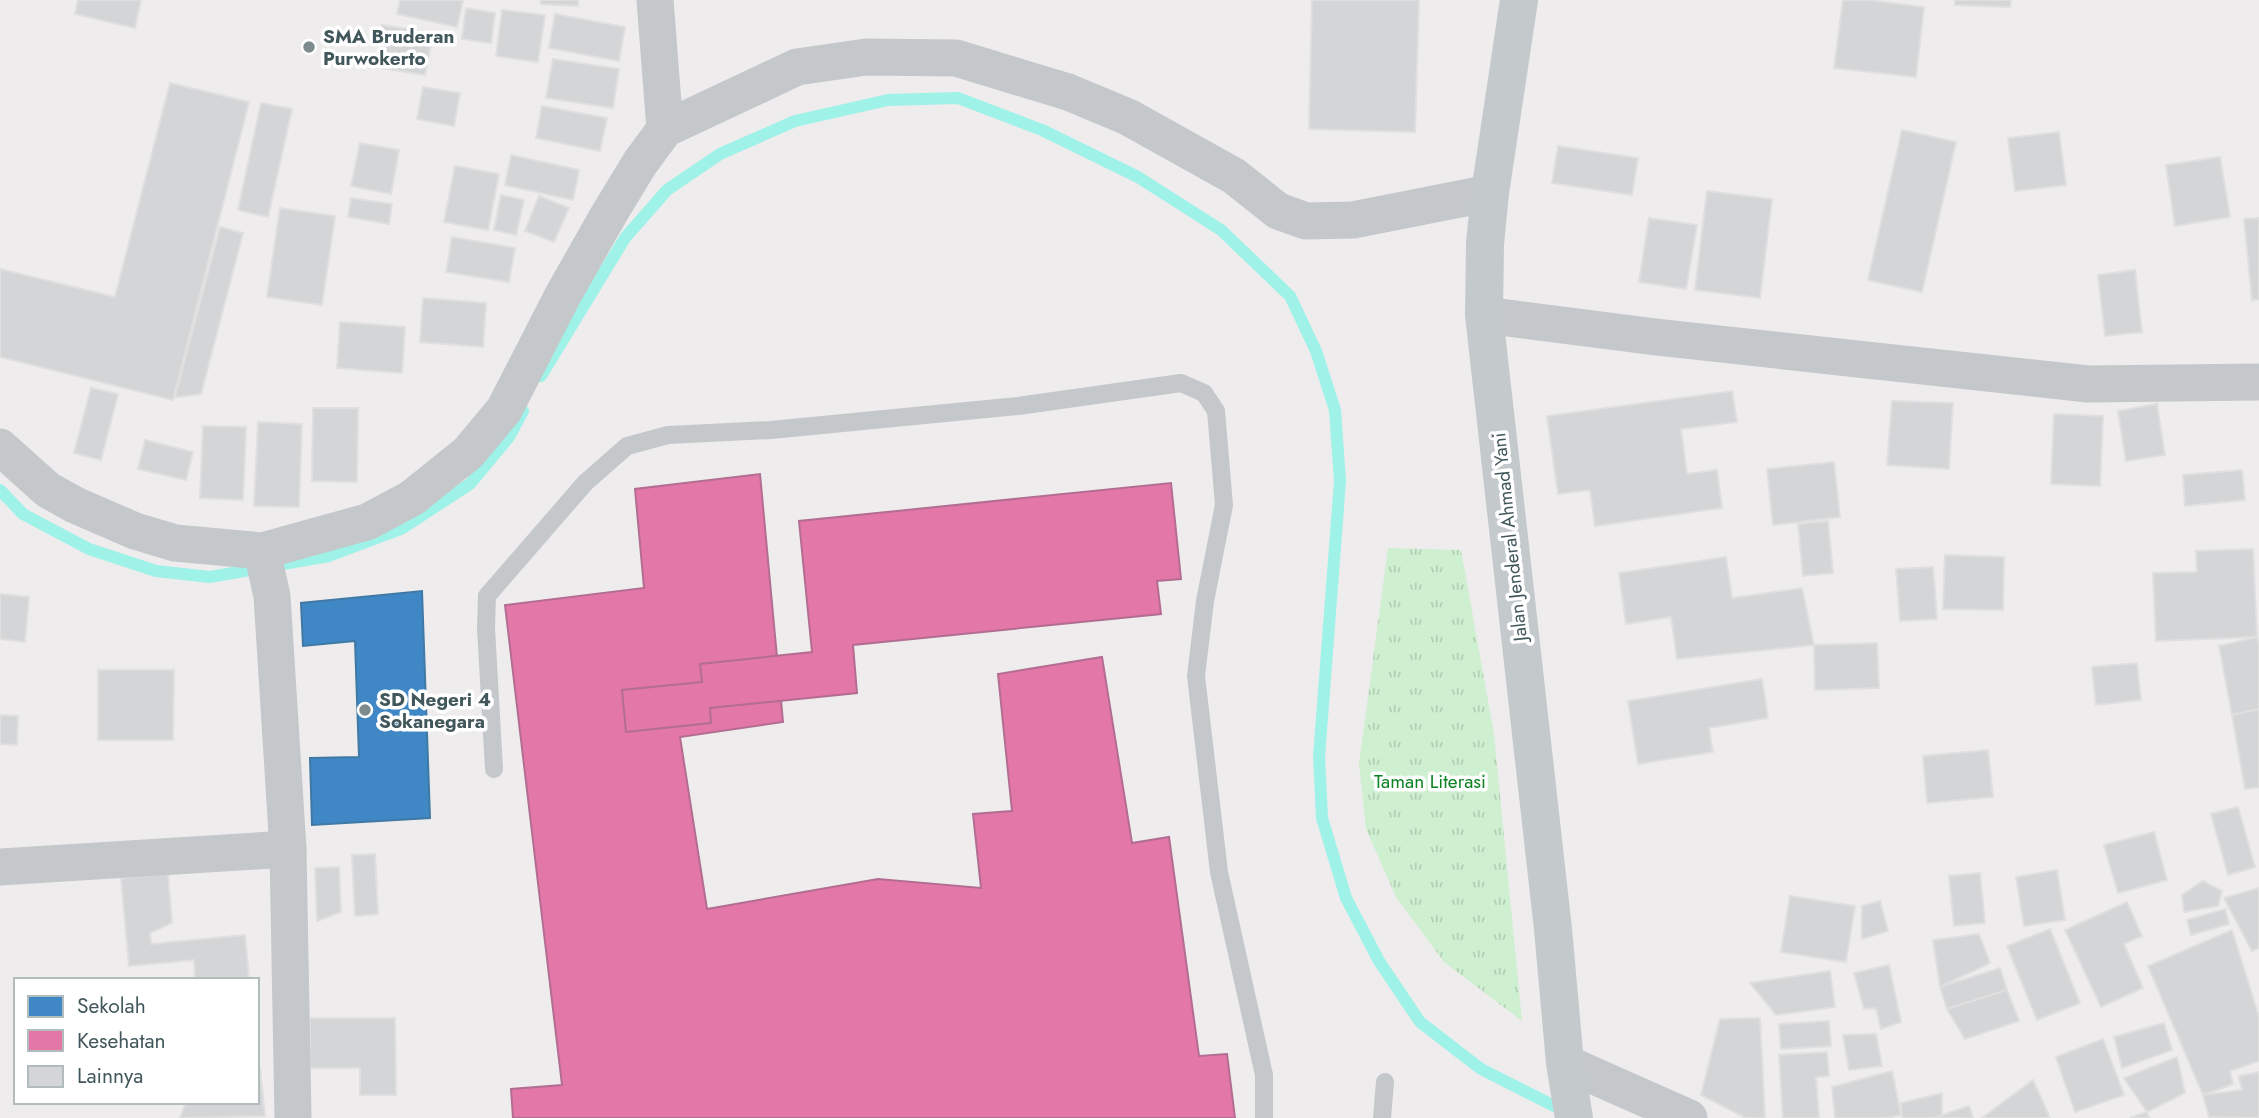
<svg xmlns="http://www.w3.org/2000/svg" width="2259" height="1118" font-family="Jost,sans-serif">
  <defs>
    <pattern id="park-tufts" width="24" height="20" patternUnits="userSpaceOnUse" patternTransform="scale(1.75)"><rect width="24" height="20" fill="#ceefd0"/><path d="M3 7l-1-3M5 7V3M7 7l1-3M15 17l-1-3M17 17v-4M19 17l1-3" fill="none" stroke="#b2cfb5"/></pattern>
  </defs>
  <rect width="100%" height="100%" fill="#eeeced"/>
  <path fill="url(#park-tufts)" d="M1388,548L1461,550L1494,734L1522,1021L1444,962L1396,897L1366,829L1359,764Z"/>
  <path fill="#3f88c5" stroke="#4079a5" stroke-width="2" d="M422,591L430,818L312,825L310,758L359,757L355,641L303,646L301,603Z"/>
  <g fill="#e377a8" stroke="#b36d91" stroke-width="2">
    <path d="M760,474L783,722L680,737L707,909L878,879L981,888L973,814L1012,811L998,674L1102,657L1132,843L1169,837L1199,1056L1227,1054L1235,1118H513L511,1089L562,1085L505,605L644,588L635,489Z"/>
    <path d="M1171,483L1181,579L1157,581L1161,614L853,645L857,693L710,708L711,723L626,732L622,690L702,682L700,664L812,652L799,521Z"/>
  </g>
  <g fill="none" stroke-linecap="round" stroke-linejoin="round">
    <g stroke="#9ef2e8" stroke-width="12">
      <path d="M541,376L625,238L667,190L720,154L795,121L888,100L958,98L1042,130L1138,177L1221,230L1290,296L1316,351L1335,410L1340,481L1319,757L1322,818L1346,898L1379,961L1420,1022L1481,1069L1568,1113"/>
      <path d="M0,490L23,514L89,549L156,571L210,577L329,556L401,529L470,484L509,437L523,411"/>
    </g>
  </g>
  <g fill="#d4d5d6" stroke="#dfdfe0" stroke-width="2">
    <path d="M78,0H141L135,28L75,14Z"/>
    <path d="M400,0H463L457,27L397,14Z"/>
    <path d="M541,0H578V6L541,4Z"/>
    <path d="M1312,0H1419L1415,132L1309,129Z"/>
    <path d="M1843,0H1868L1924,7L1916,77L1834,68Z"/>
    <path d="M1955,0H2011L2010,7L1955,5Z"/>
    <path d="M466,8L495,13L491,43L462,39Z"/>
    <path d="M502,10L545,15L538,62L496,56Z"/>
    <path d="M555,14L625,27L619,61L549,48Z"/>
    <path d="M382,25L433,33L425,75L375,67Z"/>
    <path d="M553,59L619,69L613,108L546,98Z"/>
    <path d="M170,83L249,102L173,400L0,357V269L115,297Z"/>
    <path d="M423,87L460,93L454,126L417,119Z"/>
    <path d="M261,103L292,109L268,217L238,210Z"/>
    <path d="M542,106L607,118L600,151L536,138Z"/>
    <path d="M1902,130L1956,142L1922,292L1868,280Z"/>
    <path d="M2059,132L2066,185L2015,191L2008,138Z"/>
    <path d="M360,143L399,150L391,194L351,186Z"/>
    <path d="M1558,146L1638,158L1632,195L1552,183Z"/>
    <path d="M511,155L579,170L573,200L505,185Z"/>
    <path d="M2220,157L2230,217L2175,226L2166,165Z"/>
    <path d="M455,166L499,174L488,230L444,222Z"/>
    <path d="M1707,191L1772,199L1760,298L1695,290Z"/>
    <path d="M501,195L524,200L516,235L494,230Z"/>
    <path d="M539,196L569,208L554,242L525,231Z"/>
    <path d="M351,198L392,204L389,224L348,217Z"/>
    <path d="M280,208L335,216L322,305L267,297Z"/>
    <path d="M1649,218L1697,225L1686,289L1639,282Z"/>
    <path d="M2259,218V299L2252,300L2244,219Z"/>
    <path d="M220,227L243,233L201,394L175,397Z"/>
    <path d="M452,237L515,248L509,282L446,272Z"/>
    <path d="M2135,270L2142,332L2105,336L2098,275Z"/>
    <path d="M423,298L486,303L483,347L420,342Z"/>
    <path d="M340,322L405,327L402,373L337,368Z"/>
    <path d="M91,388L118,394L101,460L74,453Z"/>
    <path d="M1732,391L1737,422L1681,429L1687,474L1717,470L1722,508L1595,526L1590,490L1558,494L1547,416Z"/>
    <path d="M1892,401L1953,403L1949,469L1887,465Z"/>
    <path d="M2157,404L2165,455L2126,461L2118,411Z"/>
    <path d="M313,408H358L357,482L312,481Z"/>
    <path d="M2054,414L2103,416L2100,486L2051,484Z"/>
    <path d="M258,422L302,424L299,507L254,506Z"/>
    <path d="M203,426L246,427L243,500L200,498Z"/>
    <path d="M145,440L193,452L186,480L138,469Z"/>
    <path d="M1834,462L1840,517L1773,525L1767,469Z"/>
    <path d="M2242,470L2245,500L2185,506L2183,475Z"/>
    <path d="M1828,521L1833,573L1803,576L1798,524Z"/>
    <path d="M2253,549L2257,637L2156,641L2153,573L2197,572L2196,551Z"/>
    <path d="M1945,555L2004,557L2003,610L1943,609Z"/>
    <path d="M1726,557L1732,598L1802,588L1814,645L1677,659L1671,617L1626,624L1619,573Z"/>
    <path d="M1933,567L1937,619L1900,621L1896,569Z"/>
    <path d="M0,594L29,597L25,642L0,639Z"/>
    <path d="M2257,637L2259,645V709L2232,715L2219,646Z"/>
    <path d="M1877,643L1879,688L1815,690L1814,645Z"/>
    <path d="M2137,663L2141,700L2096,705L2092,667Z"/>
    <path d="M98,670H174L173,740H98Z"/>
    <path d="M1762,679L1768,718L1709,728L1713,752L1638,764L1628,701Z"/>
    <path d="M2259,709V787L2245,789L2232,715Z"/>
    <path d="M0,715L18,716L17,745L0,744Z"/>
    <path d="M1988,750L1993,797L1927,803L1923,756Z"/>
    <path d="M2238,807L2255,867L2228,875L2211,814Z"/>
    <path d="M2154,832L2167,880L2118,893L2104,845Z"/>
    <path d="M375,854L378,914L355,916L352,855Z"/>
    <path d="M339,867L341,912L317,921L315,868Z"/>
    <path d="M2057,870L2065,920L2024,926L2016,877Z"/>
    <path d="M1980,873L1985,923L1954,926L1949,876Z"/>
    <path d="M168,874L172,923L150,933L151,944L245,935L249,978L195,980L194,960L129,966L121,878Z"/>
    <path d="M2203,881L2222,891L2218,906L2184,912L2182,895Z"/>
    <path d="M2259,888V948L2252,951L2224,898Z"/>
    <path d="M1790,896L1855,906L1846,962L1781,952Z"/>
    <path d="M1880,901L1888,931L1862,939V906Z"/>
    <path d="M2127,902L2142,936L2124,944L2143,988L2101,1007L2065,930Z"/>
    <path d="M2225,909L2229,924L2191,935L2187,920Z"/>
    <path d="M2050,929L2080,1003L2037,1020L2007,946Z"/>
    <path d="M2232,930L2259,1017V1061L2230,1071L2233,1084L2203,1095L2148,966Z"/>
    <path d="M1979,934L1990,963L1940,987L1933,940Z"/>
    <path d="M1889,965L1901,1022L1881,1029L1876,1008L1864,1009L1854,973Z"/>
    <path d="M2000,968L2007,990L1947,1009L1940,987Z"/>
    <path d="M1830,971L1835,1007L1776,1015L1750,983Z"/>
    <path d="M2007,990L2019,1021L1965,1039L1947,1009Z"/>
    <path d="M310,1018H395L396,1095H360V1068H310Z"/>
    <path d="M1760,1018L1765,1118H1746L1701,1095L1720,1019Z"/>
    <path d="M1829,1021L1831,1046L1781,1049L1779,1024Z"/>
    <path d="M2164,1023L2172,1050L2122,1068L2114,1037Z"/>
    <path d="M1876,1034L1882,1066L1849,1070L1843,1035Z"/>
    <path d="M2103,1039L2124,1095L2075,1112L2056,1057Z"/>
    <path d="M1827,1052L1829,1076L1816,1077L1819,1118H1783L1779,1055Z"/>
    <path d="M2177,1057L2185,1093L2147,1112L2124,1078Z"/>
    <path d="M257,1069H260L265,1116L180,1118L186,1102H257Z"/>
    <path d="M1892,1071L1901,1115L1887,1118H1835L1832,1087Z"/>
    <path d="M2259,1072V1118L2209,1117L2203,1095L2242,1090L2239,1076Z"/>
    <path d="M2033,1080L2050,1118H1982Z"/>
    <path d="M1942,1093V1118H1902L1901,1103Z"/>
    <path d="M1969,1106L1973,1118H1933Z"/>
    <path d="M2147,1112L2149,1118H2130Z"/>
  </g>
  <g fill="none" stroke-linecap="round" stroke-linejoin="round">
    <g stroke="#c4c8ca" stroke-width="18">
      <path d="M494,769L486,628L487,596L585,483L627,446L668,435L771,430L1018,406L1181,383L1204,393L1216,411L1224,505L1205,601L1196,676L1219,872L1264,1075V1118"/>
      <path d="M1382,1118L1385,1082"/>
    </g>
    <g stroke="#c4c8ca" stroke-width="37">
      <path d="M655,0L665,129"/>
      <path d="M1484,315L1656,337L2088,384L2259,382"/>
      <path d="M0,447L48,490L75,505L135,531L175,543L262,551L367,522L412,498L468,453L504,410L563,295L609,214L640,163L665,129L797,67L866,57L956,58L1068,92L1128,117L1234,176L1278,211L1306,221L1353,220L1490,193"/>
      <path d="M262,551L272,596L288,849L293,1118"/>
      <path d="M0,867L288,849"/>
      <path d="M1565,1063L1689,1118"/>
    </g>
    <path stroke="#c4cacb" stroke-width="38" d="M1519,0L1490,193L1485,244L1484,315L1553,929L1565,1063L1574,1118"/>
  </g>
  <g fill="#7e8b8e" stroke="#fff" stroke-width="2.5">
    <circle cx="309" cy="47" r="7"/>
    <circle cx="365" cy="710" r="7"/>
  </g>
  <g text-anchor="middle" stroke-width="7" stroke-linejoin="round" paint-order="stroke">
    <g font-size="19" font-weight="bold" fill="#42575b" stroke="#fff" text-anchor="start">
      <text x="323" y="43">SMA Bruderan<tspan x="323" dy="22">Purwokerto</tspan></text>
      <text x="379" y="706">SD Negeri 4<tspan x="379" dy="22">Sokanegara</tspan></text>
    </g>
    <g font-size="19" fill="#42575b" stroke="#fff">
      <text transform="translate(1509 537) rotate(-96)" y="7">Jalan Jenderal Ahmad Yani</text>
    </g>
    <g font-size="19" fill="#0d8222" stroke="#fff">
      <text x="1430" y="788">Taman Literasi</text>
    </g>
  </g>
  <rect x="14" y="978" width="245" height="126" fill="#ffffff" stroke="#b3bcbd" stroke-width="2"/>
  <rect x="28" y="996" width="35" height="21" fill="#3f88c5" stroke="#b3bcbd" stroke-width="2"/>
  <text x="77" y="1013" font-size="21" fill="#42575b">Sekolah</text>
  <rect x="28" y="1030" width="35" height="21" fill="#e377a8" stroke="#b3bcbd" stroke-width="2"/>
  <text x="77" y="1048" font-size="21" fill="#42575b">Kesehatan</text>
  <rect x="28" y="1066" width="35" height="21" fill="#d4d5d6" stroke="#b3bcbd" stroke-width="2"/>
  <text x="77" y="1083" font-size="21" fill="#42575b">Lainnya</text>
</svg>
